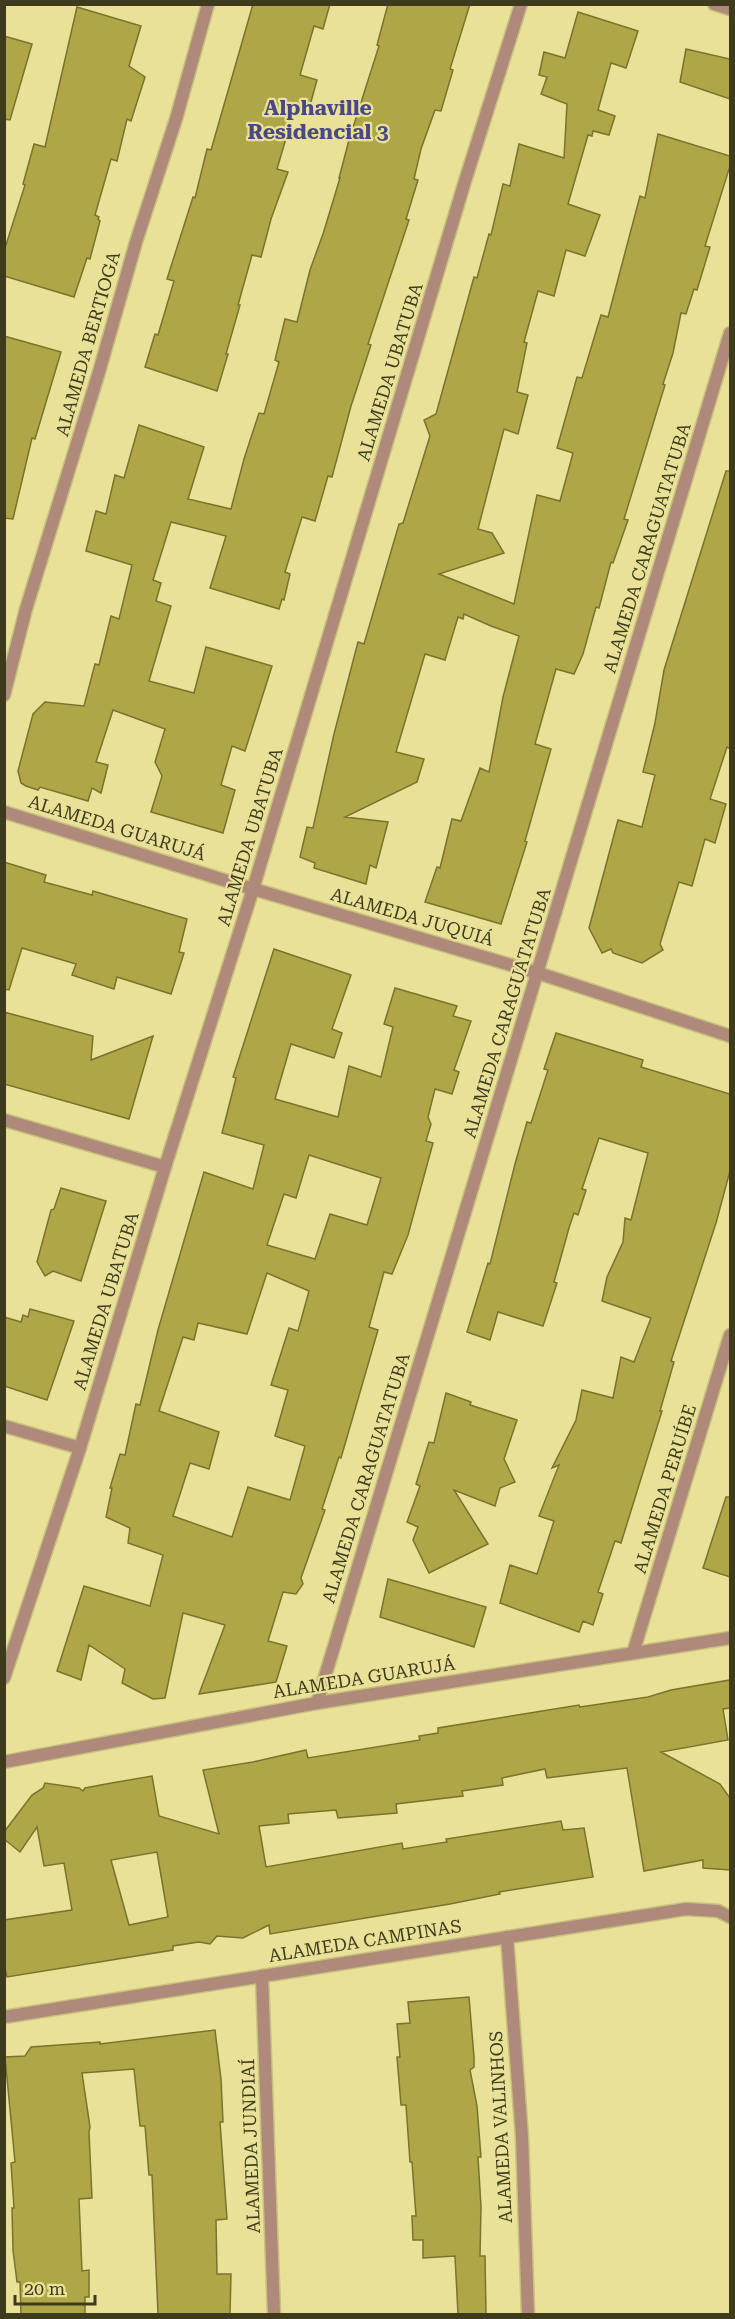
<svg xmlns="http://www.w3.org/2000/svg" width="735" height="2319" font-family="'Roboto Serif',serif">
  <rect width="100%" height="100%" fill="#e9e198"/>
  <g fill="#afa647" stroke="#7b732b" stroke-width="1.5" fill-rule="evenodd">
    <path d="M253,4H330L323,29L314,26L300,75L317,80L309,109L298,105L292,118L277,169L288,172L271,219L261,257L252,255L238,305H240L226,354H228L217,391L145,367L155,334L158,335L174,281L167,279L193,197L195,198L207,149L211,150Z"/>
    <path d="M388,4H470L450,69L453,70L441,111L435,110L421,149L414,179L418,180L406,219L409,220L368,344L371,345L351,406L332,477L328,476L315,521L302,517L285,572L290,574L284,600L282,599L279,609L210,588L226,536L171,522L153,580L161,583L156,601L171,606L149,681L194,693L206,647L272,666L245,751L232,746L221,785L235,790L223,833L151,812L162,776L155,762L165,729L113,710L96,762L108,765L101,793L92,788L88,801L40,787L38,790L26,786L21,783L18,771L33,714L45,702L84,706L95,664L99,665L111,616L119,619L132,565L86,551L96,511L106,514L115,475L124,478L139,425L204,447L188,499L231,509L244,459L259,413L264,414L279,362L275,360L285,319L297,322L310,270L323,234L340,178H339L349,140L379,46L377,45Z"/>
    <path d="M77,7L141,26L129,66L145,77L131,121L127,119L117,161L111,159L95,215L99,217L98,219L100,221L90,259L87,258L74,297L4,276V251L25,185L23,184L34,144L45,147Z"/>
    <path d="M578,12L638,31L626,68L611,63L598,110L615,116L609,135L593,131L592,136L588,135L568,204L600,215L585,256L566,250L554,296L538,291L524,342L527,343L517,392L528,395L518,434L504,429L478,529L492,533L504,553L439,574L514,604L537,495L560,501L573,453L557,448L577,377L582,378L601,315L608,317L640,196L645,198L658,134L730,156V166L705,246L710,247L697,290L694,289L686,314L681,313L673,353L663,384L665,385L624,519L628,520L613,563L611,562L599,608L596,607L583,654L574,674L556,669L535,744L551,749L525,841L527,842L501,924L425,902L437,867L440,868L452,819L461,821L480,768L489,772L503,697L519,636L491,626L464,614L463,619L458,617L445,660L425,654L396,752L424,759L417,782L345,817L388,822L376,868L370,865L366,884L314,868L315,863L300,857L307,827L313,828L334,734L358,642L364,644L399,524L403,523L430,436L424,420L436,414L474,277L477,278L489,234L491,235L503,184L510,186L519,144L564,158L567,104L541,94L547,77L539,75L544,52L565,58Z"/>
    <path d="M4,36L32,44L10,120L4,119Z"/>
    <path d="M686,49L730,59V99L680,82Z"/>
    <path d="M4,336L61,352L35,439L32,438L13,519L4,518Z"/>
    <path d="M726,471H730V749L727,747L710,799L726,804L715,843L705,839L692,886L679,882L660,944L663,950L642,963L613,953L611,949L602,953L589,928L618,820L642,827L655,775L643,772L655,723L664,670Z"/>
    <path d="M4,862L46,875L44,882L92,895L93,891L187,919L179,952L184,953L171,994L117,977L114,989L72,975L76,964L22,948L9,990L4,989Z"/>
    <path d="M274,949L351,975L332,1029L342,1033L334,1058L291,1044L275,1099L338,1117L349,1066L381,1077L393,1027L384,1024L395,988L457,1006L453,1016L471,1021L454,1070L459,1072L452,1094L435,1089L428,1117L431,1124L426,1141L433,1143L408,1235L392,1274L384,1272L369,1327L378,1330L341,1458L339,1457L322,1509L325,1510L301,1578L303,1584L296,1594L283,1592L268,1641L287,1646L276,1682L199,1694L225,1625L183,1613L165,1698L153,1699L122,1683L125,1669L89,1645L81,1680L57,1671L84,1586L150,1606L163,1555L128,1543L130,1528L106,1517L112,1488H110L120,1454L125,1455L136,1404L140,1405L158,1330L204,1172L253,1189L264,1145L222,1133L236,1078L233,1077ZM309,1155L381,1178L367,1225L330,1214L315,1259L267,1245L284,1194L296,1198ZM267,1273L309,1291L298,1331L289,1328L271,1385L288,1390L275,1436L305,1446L290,1500L248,1487L232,1537L173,1516L190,1463L209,1469L219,1432L159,1411L183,1337L194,1340L198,1323L247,1334Z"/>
    <path d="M4,1012L93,1036L91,1060L153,1036L129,1119L4,1084Z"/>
    <path d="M556,1033L643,1060L641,1067L730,1094V1171L716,1223L671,1361L674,1362L660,1411H662L621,1543L615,1541L598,1592L603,1594L593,1625L583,1621L579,1632L500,1603L510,1565L537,1574L554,1521L539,1516L559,1465L552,1468L576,1420L582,1390L613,1398L621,1357L634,1362L651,1318L602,1301L607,1277L623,1242L625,1218L631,1220L648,1153L599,1138L582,1189L586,1190L578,1215L574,1213L569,1228L554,1282L557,1283L543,1326L498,1312L490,1340L467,1332L488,1263L490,1264L515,1164L527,1122L531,1123L548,1070L544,1069Z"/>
    <path d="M61,1188L106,1201L81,1281L53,1271L45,1276L37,1262L51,1210L54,1209Z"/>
    <path d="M30,1309L74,1321L47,1400L4,1386V1317L21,1322L23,1315L28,1317Z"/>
    <path d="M446,1393L471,1402L470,1405L517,1420L504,1459L515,1482L500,1488L495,1506L454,1490L488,1544L429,1573L413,1540L418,1527L407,1522L420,1486L416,1484L429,1442L434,1443Z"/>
    <path d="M726,1497H730V1577L703,1568Z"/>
    <path d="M388,1579L486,1607L474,1647L380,1617Z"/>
    <path d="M730,1680V1708L723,1709L728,1740L661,1752L720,1784L730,1798V1870L703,1868V1860L644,1871L627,1768L547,1778L545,1769L502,1778L503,1785L462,1791L463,1796L396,1804L397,1813L338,1818L336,1810L288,1814L289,1823L259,1826L266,1867L402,1843L403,1849L447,1842L446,1839L561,1821L563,1830L584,1828L593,1877L499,1892L500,1894L450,1904L270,1934L269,1925L243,1938L217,1936L210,1944L199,1942L173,1946V1950L7,1977L4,1964V1920L72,1910L64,1863L44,1866L37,1827L20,1852L4,1839V1832L32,1795L43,1788L45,1783L79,1788L83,1791L85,1788L106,1784L152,1776L159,1816L219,1834L203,1770L253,1762L306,1750L308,1758L420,1740L419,1736L438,1733V1728L579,1705L580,1707L648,1697L671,1690ZM157,1852L168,1917L129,1925L111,1860Z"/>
    <path d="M469,1997L474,2057V2067L470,2070L477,2106L481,2157H478L481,2207L480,2256H485L486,2314H458L455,2256L423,2258V2240H413L412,2216H416L412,2162H410L406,2105H401L397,2057H400L397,2024L410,2023L408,2002Z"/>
    <path d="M215,2030L221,2079L223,2122H220L227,2219L216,2220L217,2274H231L230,2314H158L152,2175H149L145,2126H140L134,2069L82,2073L90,2127L89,2132L92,2198L79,2199L82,2271L89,2270V2297H85V2314H21L20,2282H17L13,2250L12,2208H14L11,2163L15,2162L5,2057L25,2056L31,2047L100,2042V2044Z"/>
  </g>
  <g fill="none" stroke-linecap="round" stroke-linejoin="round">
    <g stroke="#c7c07f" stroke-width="15">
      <g id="street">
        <path d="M714,4L730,9"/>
        <path d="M4,695L26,609L99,372L136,242L176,119L208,4"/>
        <path d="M4,812L253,889L538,973L730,1036"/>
        <path d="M4,1120L165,1167"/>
        <path d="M4,1426L80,1448"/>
        <path d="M633,1653L730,1335"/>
        <path d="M4,1678L80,1448L165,1167L253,889L465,181L521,4"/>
        <path d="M317,1703L730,333"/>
        <path d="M4,1762L317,1703L730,1638"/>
        <path d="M507,1937L522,2137L528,2314"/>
        <path d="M262,1976L274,2314"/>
        <path d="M4,2017L686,1909L718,1911L730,1917"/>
      </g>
    </g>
    <use href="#street" stroke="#af8979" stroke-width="12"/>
  </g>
  <g text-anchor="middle" stroke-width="4.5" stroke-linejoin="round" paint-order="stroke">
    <g font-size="18" fill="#3e3b1d" stroke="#e9e198">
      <text transform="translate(88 344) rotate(-74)" y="6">ALAMEDA BERTIOGA</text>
      <text transform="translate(390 372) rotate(-73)" y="6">ALAMEDA UBATUBA</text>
      <text transform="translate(647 548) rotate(-73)" y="6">ALAMEDA CARAGUATATUBA</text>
      <text transform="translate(117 828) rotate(17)" y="6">ALAMEDA GUARUJÁ</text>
      <text transform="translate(250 837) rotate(-73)" y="6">ALAMEDA UBATUBA</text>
      <text transform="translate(412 917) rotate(16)" y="6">ALAMEDA JUQUIÁ</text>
      <text transform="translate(507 1013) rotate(-73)" y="6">ALAMEDA CARAGUATATUBA</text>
      <text transform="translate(106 1301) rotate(-73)" y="6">ALAMEDA UBATUBA</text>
      <text transform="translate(366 1478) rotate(-73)" y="6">ALAMEDA CARAGUATATUBA</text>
      <text transform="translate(665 1489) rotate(-73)" y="6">ALAMEDA PERUÍBE</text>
      <text transform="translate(364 1678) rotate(-9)" y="6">ALAMEDA GUARUJÁ</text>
      <text transform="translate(365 1941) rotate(-9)" y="6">ALAMEDA CAMPINAS</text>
      <text transform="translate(501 2127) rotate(-93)" y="6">ALAMEDA VALINHOS</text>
      <text transform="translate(251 2146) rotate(-92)" y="6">ALAMEDA JUNDIAÍ</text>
    </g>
    <g font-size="21" font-weight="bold" fill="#494784" stroke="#e9e198">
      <text x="318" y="115">Alphaville<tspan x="318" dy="24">Residencial 3</tspan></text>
    </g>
  </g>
  <rect width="735" height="2319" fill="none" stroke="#3e3b1d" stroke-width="12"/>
  <path d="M15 2295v9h80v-9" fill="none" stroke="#3e3b1d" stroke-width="3"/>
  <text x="24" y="2295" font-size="18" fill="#3e3b1d" stroke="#e9e198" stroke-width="4.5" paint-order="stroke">20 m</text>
</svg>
